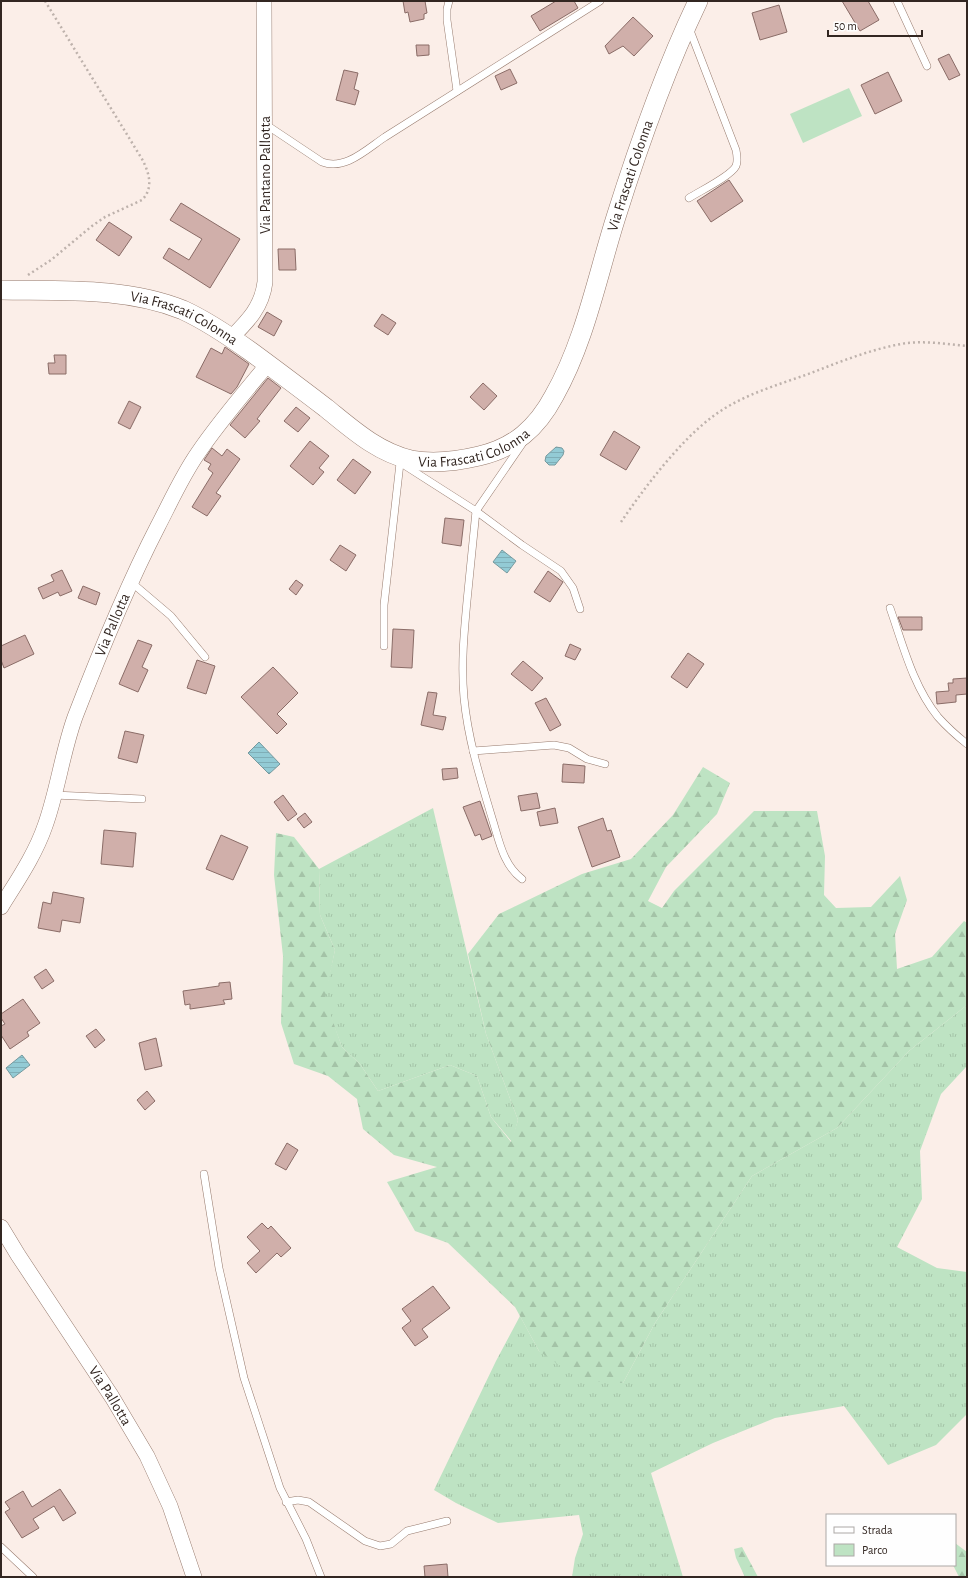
<svg xmlns="http://www.w3.org/2000/svg" width="968" height="1578" font-family="'Alegreya Sans',sans-serif">
  <defs>
    <pattern id="grass-tufts" width="24" height="20" patternUnits="userSpaceOnUse"><rect width="24" height="20" fill="#bee3c3"/><path d="M3 7l-1-3M5 7V3M7 7l1-3M15 17l-1-3M17 17v-4M19 17l1-3" fill="none" stroke="#a4c3a7"/></pattern>
    <pattern id="forest-firs" width="22" height="20" patternUnits="userSpaceOnUse"><rect width="22" height="20" fill="#bee3c3"/><path d="M5 1l3.5 6h-7zM16 11l3.5 6h-7z" fill="#a4c3a7"/></pattern>
    <pattern id="water-rules" width="6" height="5" patternUnits="userSpaceOnUse"><rect width="6" height="5" fill="#93cbd5"/><path d="M0 2.5h6" fill="none" stroke="#7faeb7"/></pattern>
  </defs>
  <rect width="100%" height="100%" fill="#fbeee8"/>
  <g fill="url(#grass-tufts)">
    <path d="M433,808L486,1034L518,1120L512,1142L491,1117L477,1076L450,1065L378,1091L360,1064L342,1047L324,999L335,950L320,915L319,869Z"/>
    <path d="M967,1005V1066L941,1094L920,1151L922,1199L897,1247L937,1268L967,1272V1414L936,1445L888,1465L844,1406L775,1418L713,1443L651,1473L683,1577H572L575,1558L583,1534L579,1515L498,1523L456,1503L434,1490L496,1361L520,1316L539,1351L623,1383L655,1323L752,1176L837,1128L909,1051Z"/>
  </g>
  <g fill="url(#forest-firs)">
    <path d="M703,767L730,783L717,814L666,867L648,901L662,908L674,891L754,811H817L825,856L824,895L836,908L871,907L900,876L907,900L895,934L897,969L932,957L964,921L967,923V1005L909,1051L837,1128L752,1176L655,1323L623,1383L582,1381L539,1351L515,1307L448,1243L415,1231L387,1182L437,1167L394,1155L363,1129L357,1099L328,1076L294,1064L281,1023L283,956L274,875L276,833L294,837L319,869L320,915L335,950L325,999L342,1047L360,1064L378,1091L450,1065L477,1076L491,1117L511,1142L518,1120L486,1034L468,954L499,914L582,874L631,859L673,815Z"/>
    <path d="M955,1543L967,1552V1577H959L953,1565H955Z"/>
    <path d="M742,1547L758,1577H745L736,1558L734,1549Z"/>
  </g>
  <path fill="#bee3c3" d="M849,88L862,116L803,143L790,114Z"/>
  <g fill="url(#water-rules)" stroke="#769a9f">
    <path d="M556,447L562,448L564,451L563,455L555,465H549L545,461L546,456Z"/>
    <path d="M502,550L516,561L507,573L493,562Z"/>
    <path d="M259,742L280,764L269,774L248,753Z"/>
    <path d="M22,1055L30,1065L13,1078L6,1068Z"/>
  </g>
  <g fill="#d0afaa" stroke="#8a6c67">
    <path d="M403,1H425L427,13L424,14V19L410,22L408,12L405,13Z"/>
    <path d="M556,1H574L578,8L540,31L531,16Z"/>
    <path d="M842,1H868L879,20L860,31Z"/>
    <path d="M779,5L787,32L760,40L752,13Z"/>
    <path d="M633,17L653,36L634,56L623,46L609,54L605,46Z"/>
    <path d="M416,45H429V55L417,56Z"/>
    <path d="M949,54L960,75L949,80L938,59Z"/>
    <path d="M510,69L517,83L501,90L495,76Z"/>
    <path d="M344,70L358,73L354,89L359,91L355,105L336,100Z"/>
    <path d="M888,72L902,101L875,114L861,85Z"/>
    <path d="M729,180L743,201L711,222L697,201Z"/>
    <path d="M181,203L240,239L210,288L163,258L169,248L189,260L202,239L170,220Z"/>
    <path d="M109,222L132,237L119,256L96,240Z"/>
    <path d="M278,249H295L296,270H279Z"/>
    <path d="M267,312L282,321L274,336L258,327Z"/>
    <path d="M382,314L396,323L388,335L374,326Z"/>
    <path d="M225,347L249,364L237,387L231,394L196,377L211,348L222,354Z"/>
    <path d="M54,355H66V374H49L48,363H55Z"/>
    <path d="M268,378L281,388L257,419L260,421L245,438L230,425Z"/>
    <path d="M483,383L497,396L484,410L470,397Z"/>
    <path d="M129,401L141,407L130,429L118,423Z"/>
    <path d="M296,407L310,418L298,432L284,421Z"/>
    <path d="M614,431L640,447L626,470L600,455Z"/>
    <path d="M310,441L329,456L319,468L324,472L313,485L290,466Z"/>
    <path d="M212,448L222,456L227,449L240,459L216,493L221,496L207,516L192,507L213,473L208,469L211,464L204,460Z"/>
    <path d="M353,459L371,472L355,494L337,480Z"/>
    <path d="M445,518L464,520L461,546L442,543Z"/>
    <path d="M340,545L356,555L346,571L330,560Z"/>
    <path d="M62,570L72,591L60,596L58,592L43,599L38,588L54,581L51,575Z"/>
    <path d="M548,571L563,582L550,602L534,592Z"/>
    <path d="M296,580L303,585L296,595L289,589Z"/>
    <path d="M83,586L100,593L96,605L78,598Z"/>
    <path d="M898,617H922V630H903Z"/>
    <path d="M393,629L414,630L412,668L391,667Z"/>
    <path d="M25,635L34,654L4,668L1,660V646Z"/>
    <path d="M138,640L152,645L142,667L148,670L138,692L119,684Z"/>
    <path d="M570,644L581,649L575,660L565,656Z"/>
    <path d="M688,653L704,664L687,688L671,677Z"/>
    <path d="M197,660L215,666L206,694L187,688Z"/>
    <path d="M523,661L543,678L532,691L511,674Z"/>
    <path d="M273,667L298,693L277,714L287,724L277,734L241,697Z"/>
    <path d="M967,678V694L956,695V702L937,704L936,692L949,691L948,683H953V679Z"/>
    <path d="M428,692L437,693L433,715L446,717L443,730L421,725Z"/>
    <path d="M546,698L561,725L550,731L535,703Z"/>
    <path d="M125,731L144,735L137,763L118,758Z"/>
    <path d="M563,764L585,766L584,783L562,782Z"/>
    <path d="M457,768L458,778L443,780L442,769Z"/>
    <path d="M537,793L540,808L521,811L518,796Z"/>
    <path d="M283,795L297,814L288,821L274,802Z"/>
    <path d="M480,801L492,836L482,840L480,834L475,836L463,807Z"/>
    <path d="M555,808L558,823L540,826L537,812Z"/>
    <path d="M305,813L312,822L304,828L297,819Z"/>
    <path d="M603,818L607,831L611,830L620,857L592,867L578,827Z"/>
    <path d="M104,830L136,833L133,867L101,864Z"/>
    <path d="M221,835L248,847L233,880L206,869Z"/>
    <path d="M53,892L84,898L80,923L62,920L60,932L38,928L43,902L51,904Z"/>
    <path d="M46,969L54,981L42,989L34,977Z"/>
    <path d="M230,982L232,999L223,1000L225,1004L190,1009V1004L185,1005L183,991L219,986V983Z"/>
    <path d="M23,999L40,1023L27,1032L29,1036L10,1049L1,1035V1026L5,1024L1,1018V1014Z"/>
    <path d="M96,1029L105,1040L95,1048L86,1036Z"/>
    <path d="M156,1038L162,1066L145,1070L139,1043Z"/>
    <path d="M147,1091L155,1101L145,1110L137,1100Z"/>
    <path d="M287,1143L298,1150L286,1170L275,1164Z"/>
    <path d="M262,1223L268,1229L271,1226L291,1248L281,1257L277,1253L256,1273L247,1263L260,1251L247,1237Z"/>
    <path d="M433,1286L450,1308L422,1329L428,1337L415,1346L402,1328L411,1321L402,1309Z"/>
    <path d="M60,1489L76,1513L63,1521L54,1506L33,1519L39,1528L22,1538L5,1512L10,1509L5,1502L23,1491L32,1507Z"/>
    <path d="M447,1564L448,1577H425L424,1566Z"/>
  </g>
  <g fill="none" stroke-linecap="round" stroke-linejoin="round">
    <g stroke="#977b6e" stroke-width="8">
      <g id="service">
        <path d="M449,1L447,9V20L457,91"/>
        <path d="M897,1L927,66"/>
        <path d="M689,28L736,150C737,155 738,161 736,166C731,176 700,191 689,198"/>
        <path d="M265,124L322,162C345,171 367,149 385,137L600,1"/>
        <path d="M404,465L476,511L522,444"/>
        <path d="M131,582L171,616L205,657"/>
        <path d="M890,608C903,645 913,686 938,717C947,727 957,736 967,744"/>
        <path d="M384,646V605L400,463"/>
        <path d="M473,751L554,745L569,748L587,759L605,764"/>
        <path d="M54,795L142,799"/>
        <path d="M522,879C503,865 499,840 492,818C480,778 468,739 464,698C461,665 464,633 467,601C470,571 473,541 476,511L522,545L561,571L573,588L580,609"/>
        <path d="M204,1174L219,1268L244,1378L280,1488L306,1539L321,1577"/>
        <path d="M286,1502L298,1500L309,1502L365,1541L380,1546L391,1544L407,1531L447,1521"/>
        <path d="M1,1547L33,1577"/>
      </g>
    </g>
    <g stroke="#977b6e" stroke-width="16">
      <g id="minor">
        <path d="M231,338C248,321 262,307 265,282L264,1"/>
        <path id="s1" d="M1,907C17,881 35,855 45,826C58,790 62,753 75,717C100,652 126,588 158,526C171,501 182,476 198,453C219,422 244,393 268,364"/>
        <path id="s2" d="M1,1227L18,1255L112,1397L147,1456L170,1506L194,1577"/>
      </g>
    </g>
    <g stroke="#977b6e" stroke-width="20">
      <g id="tertiary">
        <path id="s3" d="M1,290C61,291 126,287 183,310C207,321 229,336 250,351C276,370 301,389 326,408C352,429 377,452 411,460C432,464 458,461 479,456C514,448 537,428 554,396C585,341 597,277 616,217C639,144 665,70 698,1"/>
      </g>
    </g>
    <g stroke="#beb2ac" stroke-width="2.5" stroke-dasharray="2 3" stroke-linecap="butt">
      <path d="M28,275L51,260L92,226L105,217L142,200C154,188 149,172 142,159L45,1"/>
      <path d="M621,522C645,487 678,443 712,417C741,395 778,385 811,373C842,361 874,348 907,343C927,341 947,344 967,346"/>
    </g>
    <use href="#service" stroke="#fff" stroke-width="7"/>
    <use href="#minor" stroke="#fff" stroke-width="15"/>
    <use href="#tertiary" stroke="#fff" stroke-width="19"/>
  </g>
  <g text-anchor="middle" stroke-width="3" stroke-linejoin="round" paint-order="stroke">
    <g font-size="15" fill="#322621" stroke="#fefefe">
      <text transform="translate(265 175) rotate(-90)" y="5">Via Pantano Pallotta</text>
      <text dy="5" stroke="none"><textPath href="#s3" startOffset="860">Via Frascati Colonna</textPath></text>
      <text dy="5" stroke="none"><textPath href="#s3" startOffset="188">Via Frascati Colonna</textPath></text>
      <text dy="5" stroke="none"><textPath href="#s3" startOffset="524">Via Frascati Colonna</textPath></text>
      <text dy="5" stroke="none"><textPath href="#s1" startOffset="305">Via Pallotta</textPath></text>
      <text dy="5" stroke="none"><textPath href="#s2" startOffset="201">Via Pallotta</textPath></text>
    </g>
  </g>
  <rect width="968" height="1578" fill="none" stroke="#322621" stroke-width="4"/>
  <rect x="826" y="1514" width="130" height="52" fill="#fefefe" stroke="#aca8a6"/>
  <rect x="834" y="1527" width="20" height="6" fill="#ffffff" stroke="#aca8a6"/>
  <text x="862" y="1534" font-size="12" fill="#322621">Strada</text>
  <rect x="834" y="1544" width="20" height="12" fill="#bee3c3" stroke="#aca8a6"/>
  <text x="862" y="1554" font-size="12" fill="#322621">Parco</text>
  <path d="M828 30v6h94v-6" fill="none" stroke="#322621" stroke-width="2"/>
  <text x="834" y="30" font-size="12" fill="#322621" stroke="#fefefe" stroke-width="3" paint-order="stroke">50 m</text>
</svg>
